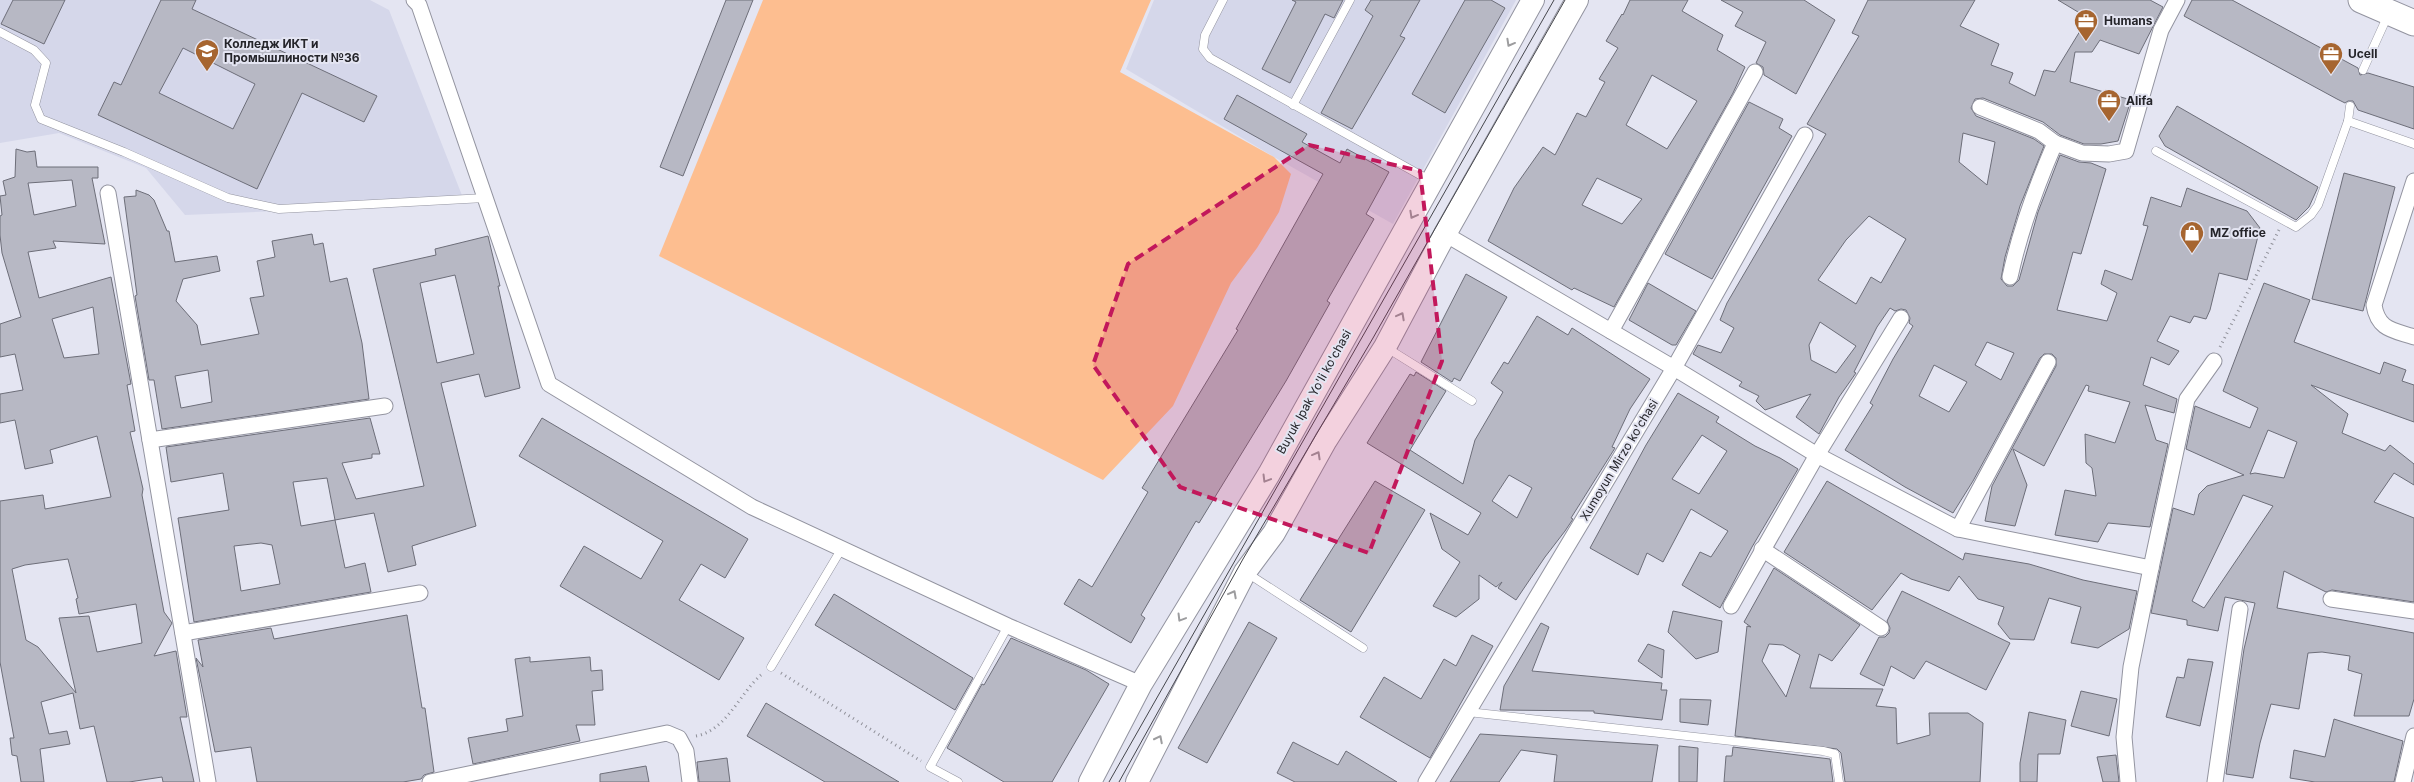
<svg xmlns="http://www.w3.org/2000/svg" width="2414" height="782" font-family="Inter,sans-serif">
  <rect width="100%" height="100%" fill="#e4e5f2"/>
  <g fill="#d5d7ea">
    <path d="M0,0H370L389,10L465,203L185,215L146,168L59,133L0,143Z"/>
    <path d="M1154,0H1516L1393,224L1274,157L1126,69Z"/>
  </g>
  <path fill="#fdbe90" d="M763,0H1151L1120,72L1274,157L1291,174L1279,212L1257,248L1231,283L1173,406L1103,480L659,256Z"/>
  <g fill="#b7b8c4" stroke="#6d6e79" fill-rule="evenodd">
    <path d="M13,0H65L44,44L1,24Z"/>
    <path d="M161,0H196L192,9L377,96L364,122L302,93L257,189L98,115L114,82L121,85ZM183,48L255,84L233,129L159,93Z"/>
    <path d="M726,0H753L683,176L660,167Z"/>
    <path d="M1292,0H1343L1334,18L1325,14L1290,83L1262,69L1296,2Z"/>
    <path d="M1371,0H1420L1400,36L1405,38L1352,129L1321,113L1373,16L1365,10Z"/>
    <path d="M1465,0H1491L1505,8L1445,113L1412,94Z"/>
    <path d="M1630,0H1688L1682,11L1723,35L1717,50L1745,67L1733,93L1614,307L1574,288L1572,290L1488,241L1514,188L1543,147L1555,155L1577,113L1586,117L1605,82L1599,79L1618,48L1606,41L1622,14L1623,15ZM1652,75L1697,101L1667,149L1626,125ZM1597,178L1642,199L1622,224L1582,205Z"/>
    <path d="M1721,0H1804L1835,20L1796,94L1764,75L1763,67L1756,63L1766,42L1735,26L1743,12Z"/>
    <path d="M1868,0H1975L1960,26L1999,44L1991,65L2013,73L2009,83L2035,96L2044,70L2055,72L2088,18L2058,0H2150L2163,7L2139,54L2100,40L2092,52H2075L2070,82L2131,100L2118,141L2101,144H2084L2060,135L2043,122L1983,98L1975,99L1971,108L1976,116L2034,139L2044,146L2020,206L2005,257L2001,279L2007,286H2013L2019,280L2038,212L2060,155L2079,162L2091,163L2106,169L2081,254L2073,252L2057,310L2107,321L2117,293L2101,284L2105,270L2132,280L2148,226L2143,225L2151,197L2181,207L2187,188L2247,211L2260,228L2247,280L2219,273L2210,310L2206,319L2194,316L2190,323L2170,316L2157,341L2179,351L2169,365L2151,357L2143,385L2177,399L2174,413L2145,405L2156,440L2168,444L2150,527L2108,523L2098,542L2055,535L2065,490L2096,496L2092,468L2086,463L2085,434L2115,443L2130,402L2088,391L2089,386L2086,385L2044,466L2013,449L2027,485L2015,526L1985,521L1992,486L2056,366V358L2052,354H2044L2040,358L1973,481L1953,513L1905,487L1845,450L1873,405L1870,403L1893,359L1913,326L1909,323L1910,318L1906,310L1901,309L1895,311L1890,308L1877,327L1854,372L1856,373L1839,397L1819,434L1796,417L1811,394L1765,410L1756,401L1759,396L1739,386L1742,382L1693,354L1698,345L1721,353L1734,328L1720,320L1727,303L1826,134L1807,124L1859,36L1852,33ZM1963,133L1995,142L1987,185L1959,162ZM1869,216L1906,239L1881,283L1871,277L1856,304L1818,280L1846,240ZM1820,322L1856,346L1836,373L1811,360L1809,345ZM1987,342L2014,353L2001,380L1975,365ZM1934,365L1967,382L1949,412L1919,396Z"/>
    <path d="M2192,0H2232L2358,68L2360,75L2368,73L2414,87V129L2358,110L2353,101H2348L2345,103L2337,99L2184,16Z"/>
    <path d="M1237,95L1307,134L1302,142L1340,163L1347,149L1389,172L1366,214L1374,219L1327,301L1330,303L1286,381L1199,523L1196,521L1141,615L1145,618L1131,643L1064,604L1079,579L1092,587L1148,492L1142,488L1238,330L1236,329L1323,174L1224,119Z"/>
    <path d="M1749,102L1783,119L1779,128L1792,136L1712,279L1665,254Z"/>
    <path d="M2177,106L2318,187L2309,207L2296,220L2165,146L2159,136Z"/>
    <path d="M16,149L27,152L35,151L37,167H98V178H92L105,244L53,241L56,248L28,252L39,298L111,277L131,384L127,385L135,431L130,432L143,489L142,495L164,612L172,623L154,656L176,651L187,717H180L194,782H163L162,777L129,782H107L94,726L80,729L73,693L41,702L49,734L67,731L70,744L40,749L44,782H21L17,756L12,755L10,738H14L0,662V501L43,495L45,509L111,497L97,436L50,450L53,463L25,469L15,420L0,423V394L23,390L15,354L0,357V324L21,317L2,253L0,235V216L2,215L0,196L6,195L3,181L15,177ZM72,180L76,206L34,215L28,183ZM93,307L99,354L64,358L52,319ZM68,559L78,598L76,599L79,614L136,604L142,643L97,652L89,616L59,618L76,693L38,647L26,640L12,569L25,565Z"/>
    <path d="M2344,173L2395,187L2363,311L2312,299Z"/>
    <path d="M136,190L149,195L154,200L167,231H169L175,262L217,256L220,271L183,279L176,301L197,325L201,345L259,334L250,298L264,296L257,261L275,257L272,241L312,234L314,245L323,243L330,282L347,278L362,343L369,399L162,429L154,380H149L135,296L137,295L124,197L136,196ZM208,370L212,402L181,408L175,376Z"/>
    <path d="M488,236L500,286H498L520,388L485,397L479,374L441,383L476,526L412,546L416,565L388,572L374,513L335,520L327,478L293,482L301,526L335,520L345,568L365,563L371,592L194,622L178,518L229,510L223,473L171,482L166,447L370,418L380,454H372V458L342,463L356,499L424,486L373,269L436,255L435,249ZM455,275L474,354L437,363L420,283ZM261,543L272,545L280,584L241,591L234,546Z"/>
    <path d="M1466,274L1507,297L1460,381L1454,378L1452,382L1421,362Z"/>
    <path d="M1648,283L1696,311L1676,345H1672L1629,320Z"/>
    <path d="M2264,283L2310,300L2294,342L2380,374L2384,362L2406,370L2402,381L2414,385V422L2311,385L2348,414L2342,433L2385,451L2390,445L2414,464V485L2394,473L2374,502L2414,518V602L2332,590L2326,592L2284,571L2277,608L2414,633V699L2409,716H2354L2362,674L2348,670L2350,656L2322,652L2308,653L2299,709L2271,704L2260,743L2253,778L2226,774L2244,649L2255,603L2225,597L2218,631L2187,625V620L2151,613L2173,508L2194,515L2199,494L2207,486L2244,475L2186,449L2195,406L2250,428L2258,408L2223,391ZM2268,430L2297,442L2284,478L2255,473L2250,474ZM2243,495L2273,506L2204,608L2192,601Z"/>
    <path d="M1537,316L1568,335L1572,328L1650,379L1630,409L1612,447L1615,448L1571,518L1573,519L1565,531L1545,557L1516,600L1498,588L1502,582L1496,587L1479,575V599L1456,617L1433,606L1460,562L1442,549L1430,513L1468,535L1481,513L1367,443L1410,374L1414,376L1416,372L1446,391L1410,450L1463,484L1475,440L1503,392L1491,383L1504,362L1508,364ZM1509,475L1532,488L1517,518L1492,501Z"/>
    <path d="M1678,393L1719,417L1716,422L1755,446L1780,458L1798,469L1752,547L1720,608L1682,585L1700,552L1711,557L1728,531L1691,509L1663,562L1647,553L1638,575L1590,548L1646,445ZM1702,435L1727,451L1699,494L1672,479Z"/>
    <path d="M542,418L748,539L725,578L701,564L679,600L744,638L719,680L560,586L584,546L641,579L663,541L519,456Z"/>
    <path d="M1375,481L1425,510L1351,632L1300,600Z"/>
    <path d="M1827,481L1963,560L1965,553L2029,564L2083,580L2137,591L2129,629L2098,648L2071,643L2081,607L2049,598L2034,640L2010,639L1998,624L2004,607L1978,599L1959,576L1949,591L1911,579L1901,573L1872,610L1784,552Z"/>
    <path d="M1774,568L1860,625L1832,661L1819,654L1810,688L1883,689L1876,706L1896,708L1897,744L1930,735L1929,713H1968L1983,723L1980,782H1845L1841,753L1837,749L1735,736L1747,626L1751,627L1744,622ZM1769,644L1783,645L1800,655L1786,697L1762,661Z"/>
    <path d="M1902,591L2010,643L1986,690L1926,661L1914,679L1891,666L1884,686L1860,674L1879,637H1885L1889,633L1890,628L1887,621Z"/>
    <path d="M834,594L973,678L955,710L815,625Z"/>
    <path d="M1673,611L1722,621L1718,652L1696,659L1668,632Z"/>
    <path d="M407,615L422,708H425L434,772L424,775L421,779L403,782H257L251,747L215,752L196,658L203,667L198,640L271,628L274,639Z"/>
    <path d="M1249,622L1277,638L1207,763L1178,748Z"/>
    <path d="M1541,623L1549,627L1532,671L1662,683L1661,690H1667L1662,720L1594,713V711L1500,710L1504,686Z"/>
    <path d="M1472,635L1493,646L1430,758L1360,717L1384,677L1421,699L1444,659L1456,666Z"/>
    <path d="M1011,638L1086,670L1109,684L1052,782H1004L947,748L982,684L984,685Z"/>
    <path d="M1648,644L1664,650L1662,678L1638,661Z"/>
    <path d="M530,657V662L590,657L591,671L602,670L603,690L592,691L595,725H576L580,741L473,764L468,738L508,731L506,719L523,716L515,659Z"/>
    <path d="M2188,659L2213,662L2200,726L2166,717L2177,677L2184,678Z"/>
    <path d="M2081,691L2117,699L2109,736L2071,726Z"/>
    <path d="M1680,699L1711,700L1708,725L1680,722Z"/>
    <path d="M766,703L899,782H825L747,736Z"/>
    <path d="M2029,712L2066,720L2060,754H2038L2037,782H2020V763Z"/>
    <path d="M2334,719L2403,741L2394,782H2315L2290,778L2294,750L2325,757Z"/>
    <path d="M1480,734L1658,745L1652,782H1554L1557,755L1521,750L1499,782H1450Z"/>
    <path d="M1293,742L1338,765L1346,751L1397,782H1295L1277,773Z"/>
    <path d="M1679,746L1698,748L1697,782H1679Z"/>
    <path d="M1733,747L1830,759L1833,782H1724L1726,756H1732Z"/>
    <path d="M2116,755L2119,782H2103L2097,757Z"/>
    <path d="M727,758L730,782H699L697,762Z"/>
    <path d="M646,766L649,782H600V774Z"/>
  </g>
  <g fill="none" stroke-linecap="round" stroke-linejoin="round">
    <g stroke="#9394a0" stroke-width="9">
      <g id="lane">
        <path d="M1223,0L1205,35L1203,49L1210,58L1431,181"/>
        <path d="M0,32L34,50L46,63L35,105L41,119L124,152L228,198L279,209L485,198"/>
        <path d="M2363,70L2388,15"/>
        <path d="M1293,105L1350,0"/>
        <path d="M2348,121L2414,144"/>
        <path d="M2156,151L2296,227L2311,215L2318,205L2348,121L2350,106"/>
        <path d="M1387,348L1472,401"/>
        <path d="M1247,573L1363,648"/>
        <path d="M771,667L842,548"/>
        <path d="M1468,712L1823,751L1835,754L1839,782"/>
        <path d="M958,782L930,767L1008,626"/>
      </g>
    </g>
    <g stroke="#9394a0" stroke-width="17">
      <g id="street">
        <path d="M414,0L419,5L549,384L752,507L1008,626L1141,684"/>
        <path d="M1980,107L2039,131L2055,143L2082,153L2109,154L2126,151L2161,30L2177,0"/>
        <path d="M2414,181L2374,305C2378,330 2393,330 2414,337"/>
        <path d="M108,193L208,782"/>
        <path d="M1445,234L1674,368L1817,455L1958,529L2151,568"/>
        <path d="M2010,277C2020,230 2036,187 2055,143"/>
        <path d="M1611,331L1755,72"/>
        <path d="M150,440L385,406"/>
        <path d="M1958,529L2048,362"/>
        <path d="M1762,549L1881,628"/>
        <path d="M2331,599L2414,611"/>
        <path d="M1731,606L1817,455L1901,318"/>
        <path d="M183,633L420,593"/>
        <path d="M430,782L667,733L679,738L686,751L690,782"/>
        <path d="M1426,782L1674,368L1805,135"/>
        <path d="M2128,782L2124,737L2131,667L2151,568L2187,399L2214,361"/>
        <path d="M2215,782L2240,609"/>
        <path d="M2403,782L2414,736"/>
      </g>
    </g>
    <g stroke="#9394a0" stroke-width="24">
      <g id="secondary">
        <path d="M1090,782L1141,684L1269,474L1533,0"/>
        <path d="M1137,782L1245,572L1274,533L1326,440L1385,347L1445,234L1577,0"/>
      </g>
    </g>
    <g stroke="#9394a0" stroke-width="27">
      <path id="primary" d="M2361,0L2414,23"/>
    </g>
    <g stroke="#90919a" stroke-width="3" stroke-dasharray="1 4" stroke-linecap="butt">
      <path d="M2220,347L2279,230"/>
      <path d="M781,673L921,761"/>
      <path d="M696,736C726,731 740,693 761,675"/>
    </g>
    <use href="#lane" stroke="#fff" stroke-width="8"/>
    <use href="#street" stroke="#fff" stroke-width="15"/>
    <use href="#secondary" stroke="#fff" stroke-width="22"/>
    <use href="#primary" stroke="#fff" stroke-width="25"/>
    <g stroke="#45464c" stroke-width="1">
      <path d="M1109,782L1554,0"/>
      <path d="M1119,782L1243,559L1373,338L1565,0"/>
    </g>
  </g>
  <defs><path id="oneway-chevron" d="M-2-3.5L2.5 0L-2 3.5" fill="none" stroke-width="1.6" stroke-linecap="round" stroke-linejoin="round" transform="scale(1.25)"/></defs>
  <g stroke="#9d9d9f">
    <use href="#oneway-chevron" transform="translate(1510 43) rotate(119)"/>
    <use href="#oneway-chevron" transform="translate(1413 215) rotate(119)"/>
    <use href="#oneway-chevron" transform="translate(1401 316) rotate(-62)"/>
    <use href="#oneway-chevron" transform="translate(1317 455) rotate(-61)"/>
    <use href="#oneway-chevron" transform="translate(1266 479) rotate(121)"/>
    <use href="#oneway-chevron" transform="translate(1233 594) rotate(-62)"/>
    <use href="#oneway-chevron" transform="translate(1181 618) rotate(121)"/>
    <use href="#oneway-chevron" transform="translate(1159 739) rotate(-63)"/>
  </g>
  <path fill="#c2185b" fill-opacity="0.2" stroke="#c2185b" stroke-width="4" stroke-dasharray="10 6" stroke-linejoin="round" d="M1309,145L1420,171L1442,361L1369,553L1180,487L1093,365L1128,264Z"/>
  <defs>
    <g id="office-pin" transform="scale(1.25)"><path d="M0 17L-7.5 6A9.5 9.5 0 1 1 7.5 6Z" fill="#a66530" stroke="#e4e5f2"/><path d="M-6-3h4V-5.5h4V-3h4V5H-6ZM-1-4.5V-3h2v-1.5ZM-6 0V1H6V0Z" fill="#fff"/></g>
    <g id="university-pin" transform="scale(1.25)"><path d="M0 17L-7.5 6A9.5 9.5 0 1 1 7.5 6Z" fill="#a66530" stroke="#e4e5f2"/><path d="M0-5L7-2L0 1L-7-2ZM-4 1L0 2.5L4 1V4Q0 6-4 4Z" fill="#fff"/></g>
    <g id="shop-pin" transform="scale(1.25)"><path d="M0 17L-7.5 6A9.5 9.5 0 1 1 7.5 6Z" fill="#a66530" stroke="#e4e5f2"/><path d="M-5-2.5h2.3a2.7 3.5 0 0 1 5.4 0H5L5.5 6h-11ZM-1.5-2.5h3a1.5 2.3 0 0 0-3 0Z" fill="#fff"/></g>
  </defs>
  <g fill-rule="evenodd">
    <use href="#office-pin" x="2086" y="21"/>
    <use href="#university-pin" x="207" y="51"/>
    <use href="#office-pin" x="2331" y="54"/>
    <use href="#office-pin" x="2109" y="101"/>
    <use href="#shop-pin" x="2192" y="233"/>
  </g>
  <g text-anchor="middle" stroke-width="4" stroke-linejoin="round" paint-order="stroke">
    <g font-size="12" font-weight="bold" fill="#25252a" stroke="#e4e5f2" text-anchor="start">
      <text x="2104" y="25">Humans</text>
      <text x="224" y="48">Колледж ИКТ и<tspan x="224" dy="14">Промышлиности №36</tspan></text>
      <text x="2348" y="58">Ucell</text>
      <text x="2126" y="105">Alifa</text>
      <text x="2210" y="237">MZ office</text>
    </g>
    <g font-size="12" fill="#25252a" stroke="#e4e5f2">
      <text transform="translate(1314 392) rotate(-61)" y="4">Buyuk Ipak Yo'li ko'chasi</text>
      <text transform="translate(1619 460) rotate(-59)" y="4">Xumoyun Mirzo ko'chasi</text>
    </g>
  </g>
</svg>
